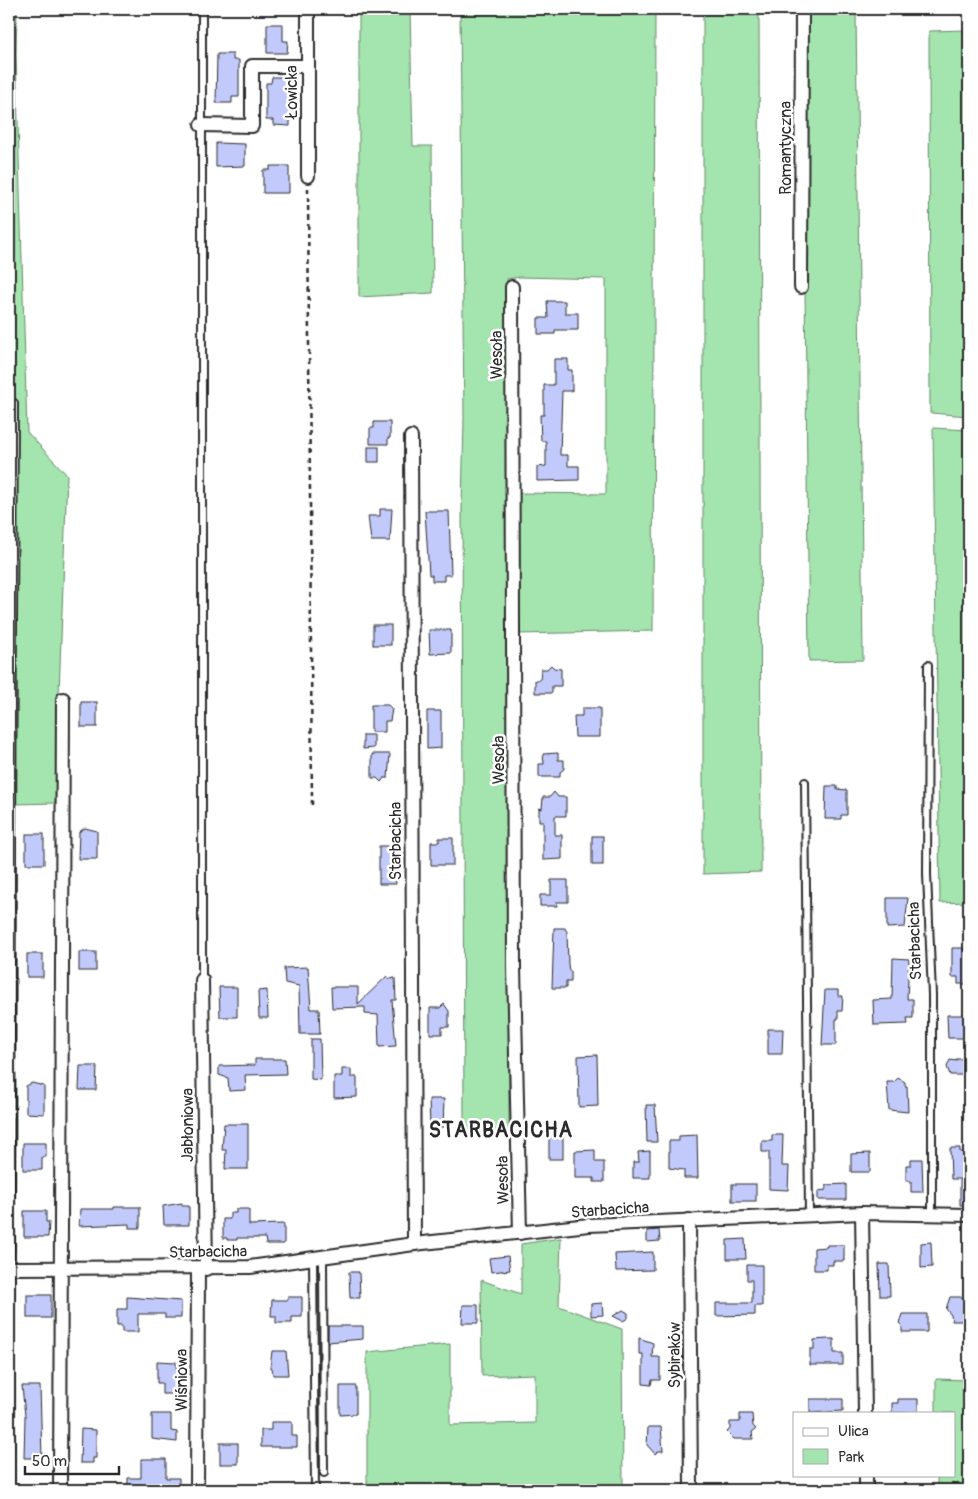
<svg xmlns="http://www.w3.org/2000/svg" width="978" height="1499" font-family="Pangolin,sans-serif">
  <rect width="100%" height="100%" fill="#fff"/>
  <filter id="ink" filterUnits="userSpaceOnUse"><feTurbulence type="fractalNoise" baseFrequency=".02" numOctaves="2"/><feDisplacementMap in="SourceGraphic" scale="10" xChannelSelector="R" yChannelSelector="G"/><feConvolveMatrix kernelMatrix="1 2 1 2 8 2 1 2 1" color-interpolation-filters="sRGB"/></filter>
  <g filter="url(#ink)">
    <g fill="#a4e4ae" stroke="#68886c">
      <path d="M9,9H17L16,53L27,432L67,475L55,803L16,804C15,953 17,1102 15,1252H9Z"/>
      <path d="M359,9H410L413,146H432L433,293L359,297Z"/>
      <path d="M460,9H655L653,631L518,634V493L606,494V279L520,277L507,279L509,1130H464L462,506L464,418Z"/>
      <path d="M703,9H759L761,872L703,874Z"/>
      <path d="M802,9H856L863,660L809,661Z"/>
      <path d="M969,30V416L930,413L929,31Z"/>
      <path d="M933,428L969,430V902L940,903Z"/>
      <path d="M561,1238L559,1306L622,1329L623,1490H367V1352L450,1344V1425L535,1423V1374L482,1376L481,1280L521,1294V1244Z"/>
      <rect x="9" y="1278" width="6" height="212"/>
      <path d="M936,1379L969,1380V1490H937V1475H954V1413H936Z"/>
    </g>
    <g fill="#c2cafb" stroke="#2b2b2b">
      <path d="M267,24H283V41H288L287,53H267Z"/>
      <path d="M217,54H233V60H239V97H232V103H216Z"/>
      <path d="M272,77H290V126L273,125V120H266V83H271Z"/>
      <path d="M216,143L245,144V166L216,167Z"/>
      <path d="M270,166H289V193H263V170H270Z"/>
      <path d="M547,301H565V313H578V330H555V334H538V318H548Z"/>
      <path d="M554,359H568V370H572V391H562L560,455H568V466H579V480L537,481V467L546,466V441H541L540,415H544V385H554Z"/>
      <path d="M374,422H390V438H388V444H370V428H374Z"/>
      <rect x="368" y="447" width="11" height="15"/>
      <path d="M380,509H392L390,541H371L368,516H380Z"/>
      <path d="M425,511H449L451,575H444V581H432V575H429Z"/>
      <rect x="373" y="625" width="18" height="20"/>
      <path d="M429,630H451V653L430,654Z"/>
      <path d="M551,665L554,668L561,669V686H552V693H535V680H540L541,669H547Z"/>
      <rect x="81" y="702" width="16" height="25"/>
      <path d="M371,705H388L392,709L390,721H385V732H371Z"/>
      <path d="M582,708H600V737H575L574,716H582Z"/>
      <path d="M427,711H441V748L427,749Z"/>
      <path d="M363,735H374V748L363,749Z"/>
      <path d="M558,753V760H564V769L560,772V777H539V764H544L543,754Z"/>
      <path d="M372,754H390L388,778H384L381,782L377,778H372Z"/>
      <path d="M826,786H837V789L847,790V815H841V819H825Z"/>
      <path d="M554,792L558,797H566V816H555V835H562V859L543,860V821H539V808L542,809L543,797H550Z"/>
      <path d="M85,828L97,831V859H78L79,832Z"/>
      <rect x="26" y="834" width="18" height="30"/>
      <rect x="592" y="836" width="11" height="29"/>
      <path d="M439,838H453V865H431V842H439Z"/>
      <path d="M379,846H395L396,884H379Z"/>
      <path d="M551,880H568V902H557V906H540V895H551Z"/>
      <path d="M887,898H908L905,927L887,928Z"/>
      <path d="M554,928H565L567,932L568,964L569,971H571V982H566V988H552Z"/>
      <path d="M952,948H964V951H969V984H958V977H952Z"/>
      <rect x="79" y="952" width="17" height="19"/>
      <rect x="27" y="954" width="16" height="23"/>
      <path d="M893,958L909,959L907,999H913V1018H907L908,1024L874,1025L873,1000L892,999Z"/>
      <path d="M308,967L311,1009H319L320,1034H300L299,986L285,983L284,968Z"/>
      <path d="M387,976L389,979L395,978L396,1000H392L396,1046L379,1047L378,1015L365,1014V1007L332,1008L331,987H358V1004Z"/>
      <path d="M219,987H237V1017H220Z"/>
      <path d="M267,990L268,1018H259L258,991Z"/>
      <path d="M825,990H838V996H843L842,1011H838V1019H836V1045H822Z"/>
      <path d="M444,1004L449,1011V1027H442V1034H430V1008H440Z"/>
      <path d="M947,1015H968L969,1038H948Z"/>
      <path d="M768,1029H783L782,1054H768Z"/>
      <path d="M311,1039H320L321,1080L311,1079Z"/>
      <path d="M597,1055L598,1106L579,1107L578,1056Z"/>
      <path d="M255,1059H285L286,1074L245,1075L246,1090L229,1091L228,1078L219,1075V1066L255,1065Z"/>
      <path d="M956,1059H969L967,1075H950L947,1067L950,1060L956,1061Z"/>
      <path d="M80,1066H97L96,1090H79Z"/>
      <path d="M342,1069H351V1077H357V1097L334,1098V1076H342Z"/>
      <path d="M898,1078L905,1082V1086H907L908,1112L889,1110L887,1082H894Z"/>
      <path d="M32,1083L44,1086V1114L26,1113V1086Z"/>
      <path d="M429,1099H444L443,1127H430Z"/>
      <path d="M646,1105H655L657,1142H647Z"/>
      <path d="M224,1124H248V1169H225L226,1150H222Z"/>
      <rect x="549" y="1135" width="14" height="24"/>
      <path d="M697,1135L698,1178H684V1170L669,1168V1141H679V1136Z"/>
      <path d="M772,1135H783L782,1166H789L788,1190L769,1189V1152H762V1141H772Z"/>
      <path d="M23,1143H46V1157H42V1170H23Z"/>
      <path d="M950,1148H960V1152H969V1205H960V1179H951Z"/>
      <path d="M595,1150V1162H604V1182H594V1178H575V1151Z"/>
      <path d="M650,1151V1178H633V1162H639L638,1152Z"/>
      <path d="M870,1153V1172H851V1154Z"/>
      <path d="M911,1159H922L923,1192H911V1181H906V1165H911Z"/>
      <rect x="732" y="1184" width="24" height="17"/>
      <path d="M846,1184V1200H818V1191L826,1190V1185Z"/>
      <path d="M182,1203V1206H189V1225H164L163,1206Z"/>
      <path d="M114,1207H140V1228H129V1224L79,1226L80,1209H114Z"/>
      <path d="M236,1209H249V1225L284,1224V1244H266L265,1238H237V1240H227V1238H223V1219H230V1213H236Z"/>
      <path d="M24,1211H46V1222H49L48,1237H24Z"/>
      <path d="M659,1230L660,1241L647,1242V1231Z"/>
      <path d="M745,1239L746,1259H727V1240Z"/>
      <path d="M931,1242L932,1267L921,1268V1243Z"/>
      <path d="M827,1245H844V1261H833V1265H827V1270H814V1248L827,1247Z"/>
      <path d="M653,1252V1270L616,1271L615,1254Z"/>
      <path d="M508,1256L510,1270L491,1272L489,1258Z"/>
      <path d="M879,1264H889L890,1296H880Z"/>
      <path d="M747,1265H762V1306H755V1315L716,1316V1303H752V1280H747Z"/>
      <path d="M349,1272H359L360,1298H350Z"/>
      <rect x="27" y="1295" width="24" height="23"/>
      <path d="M127,1297L181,1301V1318H165V1314H138V1332H122V1326H117V1309H127Z"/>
      <path d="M288,1297H302V1317H292V1323H276V1316H271L272,1300H288Z"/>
      <path d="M950,1297H969V1321H952L951,1315L946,1309Z"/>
      <path d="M602,1303L603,1315L591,1316V1304Z"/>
      <path d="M463,1305H478V1323H462Z"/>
      <path d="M623,1310L628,1313V1318L623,1321L613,1316Z"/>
      <path d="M902,1314H927V1332H902V1326L899,1323Z"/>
      <path d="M328,1326H363V1339L328,1342Z"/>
      <path d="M639,1338L653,1343L652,1357H660V1380H652L651,1385L643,1384V1354H639Z"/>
      <path d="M828,1339H834V1353H843V1365H810V1349H814V1340Z"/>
      <path d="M272,1351H286L288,1375H273L272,1368H270Z"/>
      <path d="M157,1361L176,1362L178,1394H162V1383H157Z"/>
      <path d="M22,1386H40L42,1458H24L25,1416Z"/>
      <path d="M340,1386H356V1414L340,1415Z"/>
      <path d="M810,1399H843V1411L810,1413Z"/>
      <path d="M898,1399H918V1413H892V1403H898Z"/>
      <path d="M152,1414H171V1431L177,1432V1442L152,1439Z"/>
      <path d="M740,1414H752L753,1426L756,1429L752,1432L753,1439H734L727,1432L730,1429V1422H740Z"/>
      <path d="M271,1422H292V1436H297V1447H261V1430H271Z"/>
      <path d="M648,1427H661L663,1451H658L655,1454L647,1445Z"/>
      <path d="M81,1429L96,1430V1458H93V1463H80Z"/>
      <rect x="220" y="1443" width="18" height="21"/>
      <path d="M141,1459H166V1478H179V1490H128V1478H141Z"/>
    </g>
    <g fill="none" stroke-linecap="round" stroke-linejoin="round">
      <g stroke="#2b2b2b" stroke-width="10">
        <g id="lane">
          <path d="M202,9V980"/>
          <path d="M928,665L927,874L932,995V1215"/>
          <path d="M805,782L809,1216"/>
          <path d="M323,1258L324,1473"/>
          <path d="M313,1259L315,1490"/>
          <path d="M10,1268L14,403"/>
        </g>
      </g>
      <g stroke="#2b2b2b" stroke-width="16">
        <g id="street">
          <path d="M308,9V176"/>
          <path d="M201,125L252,126V66H308"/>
          <path d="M512,287L514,967L520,1233"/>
          <path d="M801,287L802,9"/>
          <path d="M411,437L414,1244"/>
          <path d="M202,980L206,1269"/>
          <path d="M862,1213L865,1413"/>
          <path d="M689,1220L691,1490"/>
          <path d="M9,1268L250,1267L414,1244L589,1225L862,1213L969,1215"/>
          <path d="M866,1475V1490"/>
          <path d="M60,1490L63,699"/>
          <path d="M197,1490L198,1269"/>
        </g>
      </g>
      <path stroke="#2b2b2b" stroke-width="2.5" stroke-dasharray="5 4" stroke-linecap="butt" d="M308,188L312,806"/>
      <use href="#lane" stroke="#fff" stroke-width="6"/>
      <use href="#street" stroke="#fff" stroke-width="12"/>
    </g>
  </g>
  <g text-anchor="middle" stroke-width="5" stroke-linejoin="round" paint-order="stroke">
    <g font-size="16" fill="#2b2b2b" stroke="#fff">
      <text transform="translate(291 92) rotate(-90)" y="6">Łowicka</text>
      <text transform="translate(785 148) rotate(-90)" y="6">Romantyczna</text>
      <text transform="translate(496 355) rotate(-90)" y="6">Wesoła</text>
      <text transform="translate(498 760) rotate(-90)" y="6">Wesoła</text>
      <text transform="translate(395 841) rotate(-90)" y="6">Starbacicha</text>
      <text transform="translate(914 941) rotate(-92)" y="6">Starbacicha</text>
      <text transform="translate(187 1125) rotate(-90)" y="6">Jabłoniowa</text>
      <text transform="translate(502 1180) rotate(-91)" y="6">Wesoła</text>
      <text transform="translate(610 1209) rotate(-4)" y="6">Starbacicha</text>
      <text transform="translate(208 1251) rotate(-1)" y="6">Starbacicha</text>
      <text transform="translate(674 1355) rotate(-90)" y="6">Sybiraków</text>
      <text transform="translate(181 1380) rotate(-90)" y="6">Wiśniowa</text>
    </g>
    <g font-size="21" font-weight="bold" letter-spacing="1" fill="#2b2b2b" stroke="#fff">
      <text x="501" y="1137">STARBACICHA</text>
    </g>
  </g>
  <rect width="978" height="1499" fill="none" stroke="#fff" stroke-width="30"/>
  <rect x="15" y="15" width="948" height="1469" fill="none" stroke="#2b2b2b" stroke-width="2" filter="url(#ink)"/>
  <rect x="793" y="1412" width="162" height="65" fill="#ffffff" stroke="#aaaaaa"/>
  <rect x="803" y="1428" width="25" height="8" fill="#ffffff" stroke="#aaaaaa"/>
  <text x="838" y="1436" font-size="15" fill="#2b2b2b">Ulica</text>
  <rect x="803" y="1449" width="25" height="15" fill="#a4e4ae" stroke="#aaaaaa"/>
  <text x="838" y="1462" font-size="15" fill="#2b2b2b">Park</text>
  <path d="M25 1466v8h94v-8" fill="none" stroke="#2b2b2b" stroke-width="2.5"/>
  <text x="32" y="1466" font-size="15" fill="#2b2b2b" stroke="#ffffff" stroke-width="4" paint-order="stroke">50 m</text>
</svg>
